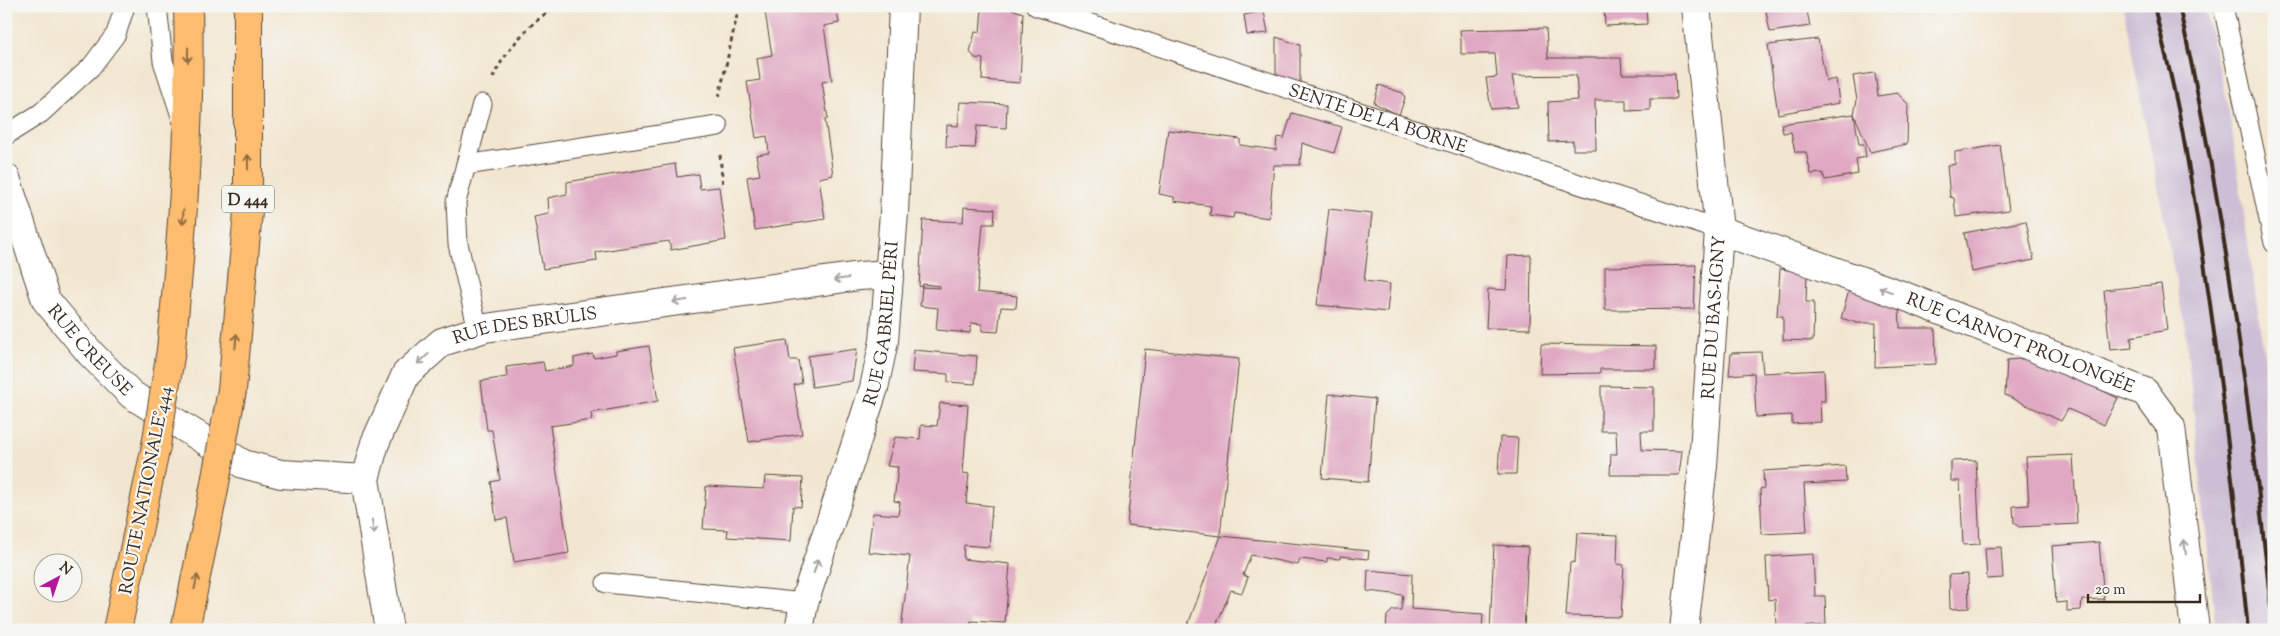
<svg xmlns="http://www.w3.org/2000/svg" width="2280" height="636" font-family="'Sorts Mill Goudy',serif">
  <rect width="100%" height="100%" fill="#f6f6f2"/>
  <filter id="ink" filterUnits="userSpaceOnUse"><feTurbulence type="fractalNoise" baseFrequency=".02" numOctaves="2"/><feDisplacementMap in="SourceGraphic" scale="10" xChannelSelector="R" yChannelSelector="G"/><feConvolveMatrix kernelMatrix="1 2 1 2 8 2 1 2 1" color-interpolation-filters="sRGB"/></filter>
  <filter id="wash" filterUnits="userSpaceOnUse"><feTurbulence type="fractalNoise" baseFrequency=".0096" numOctaves="4" result="noise"/><feDisplacementMap in="SourceGraphic" scale="20" xChannelSelector="R" yChannelSelector="G"/><feGaussianBlur stdDeviation="1.12" result="paint"/><feColorMatrix in="noise" values="0 0 0 0 0 0 0 0 0 0 0 0 0 0 0 0 0 1.4 0 .05"/><feComposite in="paint" operator="in"/></filter>
  <g filter="url(#wash)">
    <rect width="100%" height="100%" fill="#f2e6d0"/>
    <path fill="#ccbed4" d="M2123,6H2204L2230,117L2274,424V630H2216L2185,328Z"/>
    <g id="blocks">
      <g fill="#e0a8c2" fill-rule="evenodd">
        <path d="M764,6H836L839,23L824,26L832,80L822,82L828,119H825L833,175L819,178L825,219L755,230L747,177L760,175L756,155L769,153L767,136L756,138L747,82L760,80L757,58L772,55Z"/>
        <path d="M982,6H1003L1023,13L1020,83L982,80L983,59L975,58L970,52L975,32L980,33Z"/>
        <path d="M1604,6H1646L1647,24L1605,26Z"/>
        <path d="M1765,6H1806L1810,26L1770,32Z"/>
        <path d="M1264,11L1268,33L1247,35L1244,15Z"/>
        <path d="M1546,28L1548,58H1621L1622,74H1675L1676,99H1650V110L1626,111V100H1595L1596,150H1573V141L1549,142L1548,102L1578,100L1576,75L1512,76L1518,107L1491,109L1486,78L1497,77L1495,54H1461V41L1460,30Z"/>
        <path d="M1276,37L1300,45V83L1276,76Z"/>
        <path d="M1818,39L1826,81L1836,79L1839,103L1778,114L1768,45Z"/>
        <path d="M1875,73L1878,96L1897,93L1908,104L1907,144L1870,152L1854,114L1857,100L1853,76Z"/>
        <path d="M1379,85L1403,93L1405,98L1399,115L1374,103Z"/>
        <path d="M960,102L1007,104L1006,128L977,126L975,148L946,147L947,125L958,126Z"/>
        <path d="M1292,113L1342,127L1334,153L1302,143L1300,165H1274L1269,218L1234,213L1233,218L1210,215L1211,206L1174,201V197L1159,194L1168,130L1240,139V145L1276,150L1277,137L1284,138Z"/>
        <path d="M1854,114L1859,144H1864L1866,157L1856,159L1858,174L1825,180L1823,173L1811,174L1806,152H1795L1791,132L1783,133L1781,124Z"/>
        <path d="M2000,145L2009,210L1956,217L1954,198L1950,197L1947,166L1955,164V152Z"/>
        <path d="M675,164L677,177L698,174L700,189L719,187L726,240L671,250L669,241L596,252L597,261L543,269L534,217L549,214L548,198L567,194V182Z"/>
        <path d="M964,207L995,209L994,224H983L977,292L1017,296L1016,308L1001,307L998,332L982,331V324L971,323L970,333L936,330L938,308L920,306L922,287L919,286L923,220L963,222ZM923,284L940,286V288L922,287Z"/>
        <path d="M1329,209L1372,214L1364,281L1390,284L1387,312L1317,305Z"/>
        <path d="M2026,221L2034,260L1972,272L1964,233Z"/>
        <path d="M1531,255L1530,329L1486,328L1488,289L1506,290L1508,256Z"/>
        <path d="M1696,265L1694,309L1605,310V267Z"/>
        <path d="M1780,269L1807,272L1806,302H1814L1813,341L1783,340V316H1777Z"/>
        <path d="M2161,284L2167,330L2131,337L2132,348L2110,350L2104,290Z"/>
        <path d="M1850,287L1899,303L1900,328H1935L1936,364L1875,367L1876,323H1857L1841,318Z"/>
        <path d="M787,340L790,360H798L802,383L794,385L802,434L749,442L733,348Z"/>
        <path d="M1541,344L1656,346V369H1600V373L1540,374Z"/>
        <path d="M649,346L658,401L591,413L592,420L550,426L569,553L514,562L507,518L496,520L491,482L500,480L492,430H487L481,381L507,377L506,367L543,362L545,371L574,366V358L593,354L594,358L616,354V351Z"/>
        <path d="M857,349L852,381L812,387L808,356Z"/>
        <path d="M1145,349L1239,359L1220,536L1127,525Z"/>
        <path d="M914,350L977,356L975,384L948,382V374L912,372Z"/>
        <path d="M1761,352L1763,373L1824,370L1825,401H1820L1821,422L1792,424V415L1756,417L1754,373L1729,375L1731,353Z"/>
        <path d="M2034,358L2118,398L2104,425L2068,409L2061,421L2005,395L2007,360Z"/>
        <path d="M1601,386L1654,387V431H1641L1642,450L1682,451L1679,475H1610L1611,454H1617L1616,431H1601Z"/>
        <path d="M1329,394L1375,399L1368,482L1322,478Z"/>
        <path d="M940,403L968,405L963,473L969,474L966,503L992,506L989,547L964,545L963,559L1010,564L1005,623L971,621L970,630H901L910,556L868,552L873,513L898,515L900,502L894,501L898,467L887,466L895,437L920,439L921,425L937,426Z"/>
        <path d="M1500,437L1518,438L1516,474H1498Z"/>
        <path d="M2073,455L2077,524L2019,527L2014,523L2013,506L2029,505L2026,457Z"/>
        <path d="M1976,460L1980,544L1963,545L1960,481H1951V461Z"/>
        <path d="M1845,466L1846,482L1804,484L1807,532L1762,534L1760,489L1764,488L1763,471Z"/>
        <path d="M765,476L803,478L801,507L793,506L791,541L727,537L728,530L703,529L706,486L764,489Z"/>
        <path d="M1577,533L1618,535L1617,564L1624,565L1621,617L1566,616L1570,563L1575,562Z"/>
        <path d="M1221,536L1369,551L1368,559L1340,556V559L1327,558V562L1300,559L1298,565L1251,555L1243,575L1248,577L1242,593L1231,590L1214,630L1202,626L1200,630H1186Z"/>
        <path d="M2099,542L2104,599L2082,600L2081,610L2067,611V602L2056,603L2052,546Z"/>
        <path d="M1494,545L1528,547L1524,630H1490Z"/>
        <path d="M2001,547L2003,578L1987,579L1985,548Z"/>
        <path d="M1813,554L1815,596H1825L1826,625L1776,629L1775,599L1768,600L1766,557Z"/>
        <path d="M1368,570L1412,574L1411,609L1483,614L1482,630H1386L1387,616L1393,610H1401L1403,595L1367,591Z"/>
        <path d="M1968,574L1969,608L1950,609L1949,575Z"/>
      </g>
    </g>
  </g>
  <g filter="url(#ink)">
    <use href="#blocks" fill-opacity="0" stroke="#564639" stroke-width="1"/>
    <g fill="none" stroke-linecap="round" stroke-linejoin="round">
      <g stroke="#564639" stroke-width="21">
        <g id="service">
          <path d="M157,6L163,61L182,119"/>
          <path id="s1" d="M1036,6L1719,230"/>
          <path d="M2223,6L2274,243"/>
          <path d="M6,135L41,113L91,67L116,34L125,6"/>
          <path d="M466,165L718,126"/>
          <path d="M478,330L458,244L456,202L482,104"/>
          <path d="M606,583L804,603"/>
        </g>
      </g>
      <g stroke="#564639" stroke-width="30">
        <g id="minor">
          <path id="s2" d="M6,178L46,300L91,354L132,395L243,464L281,474L365,479"/>
          <path id="s3" d="M1719,230L1904,296L2145,392L2171,427L2195,630"/>
          <path id="s4" d="M389,630L365,479L375,443L406,374L442,342L485,328L860,276L890,274"/>
          <path id="s5" d="M1684,630L1703,466L1719,230L1696,6"/>
        </g>
      </g>
      <g stroke="#564639" stroke-width="30">
        <g id="tertiary">
          <path id="s6" d="M799,630L804,603L874,388L884,341L894,213L903,6"/>
        </g>
      </g>
      <g stroke="#564639" stroke-width="30">
        <g id="primary">
          <path d="M171,350C182,236 191,121 188,6"/>
          <path d="M232,390L248,212V6"/>
          <path d="M117,630L156,446"/>
          <path d="M185,630L213,494"/>
        </g>
      </g>
      <g stroke="#564639" stroke-width="3" stroke-dasharray="4 4" stroke-linecap="butt">
        <path d="M493,78C503,53 535,16 559,6"/>
        <path d="M719,97L739,6"/>
        <path d="M720,155L723,187"/>
      </g>
      <use href="#service" stroke="#fff" stroke-width="19"/>
      <use href="#minor" stroke="#fff" stroke-width="28"/>
      <use href="#tertiary" stroke="#fff" stroke-width="28"/>
      <use href="#primary" stroke="#fcbd6f" stroke-width="28"/>
      <g stroke="#3b2a1e" stroke-width="4">
        <path d="M2154,6C2163,45 2174,85 2181,124C2212,292 2231,461 2248,630"/>
        <path d="M2179,6C2225,211 2253,421 2273,630"/>
      </g>
      <g stroke="#564639" stroke-width="30" stroke-linecap="butt">
        <g id="primary-bridge">
          <path d="M156,446L171,350"/>
          <path d="M213,494L232,390"/>
        </g>
      </g>
      <use href="#primary-bridge" stroke="#fcbd6f" stroke-width="28"/>
    </g>
    <defs><path id="oneway-shaft" d="M-6 0H5M1.5-3L5.5 0L1.5 3" fill="none" stroke-width="1.6" stroke-linecap="round" stroke-linejoin="round" transform="scale(1.25)"/></defs>
    <g stroke="#926c42">
      <use href="#oneway-shaft" transform="translate(188 55) rotate(91)"/>
      <use href="#oneway-shaft" transform="translate(248 162) rotate(-90)"/>
      <use href="#oneway-shaft" transform="translate(183 217) rotate(94)"/>
      <use href="#oneway-shaft" transform="translate(236 341) rotate(-85)"/>
      <use href="#oneway-shaft" transform="translate(196 582) rotate(-78)"/>
    </g>
    <g stroke="#a79f9a">
      <use href="#oneway-shaft" transform="translate(841 279) rotate(172)"/>
      <use href="#oneway-shaft" transform="translate(1886 290) rotate(-160)"/>
      <use href="#oneway-shaft" transform="translate(680 301) rotate(172)"/>
      <use href="#oneway-shaft" transform="translate(423 359) rotate(138)"/>
      <use href="#oneway-shaft" transform="translate(373 527) rotate(81)"/>
      <use href="#oneway-shaft" transform="translate(2185 547) rotate(-97)"/>
      <use href="#oneway-shaft" transform="translate(816 566) rotate(-72)"/>
    </g>
  </g>
  <g text-anchor="middle" stroke-width="4.5" stroke-linejoin="round" paint-order="stroke">
    <rect fill="#f6f6f2" stroke="#73675e" stroke-width="1" x="222" y="185.5" width="52" height="27" rx="4"/>
    <g font-size="16" font-weight="bold" fill="#3b2a1e">
      <text x="248" y="205">D 444</text>
    </g>
    <g font-size="18" fill="#3b2a1e" stroke="#f6f6f2">
      <text dy="6" stroke="none"><textPath href="#s1" startOffset="360">SENTE DE LA BORNE</textPath></text>
      <text dy="6" stroke="none"><textPath href="#s5" startOffset="314">RUE DU BAS-IGNY</textPath></text>
      <text dy="6" stroke="none"><textPath href="#s6" startOffset="319">RUE GABRIEL PÉRI</textPath></text>
      <text dy="6" stroke="none"><textPath href="#s4" startOffset="399">RUE DES BRÛLIS</textPath></text>
      <text dy="6" stroke="none"><textPath href="#s3" startOffset="322">RUE CARNOT PROLONGÉE</textPath></text>
      <text dy="6" stroke="none"><textPath href="#s2" startOffset="195">RUE CREUSE</textPath></text>
      <text transform="translate(145 490) rotate(-79)" y="6">ROUTE NATIONALE°444</text>
    </g>
  </g>
  <rect width="2280" height="636" fill="none" stroke="#f6f6f2" stroke-width="25"/>
  <g transform="translate(58 578) rotate(40)"><circle r="24" fill="#f6f6f2" stroke="#aba49d"/>
  <path d="M0-4L9 19L0 12L-9 19Z" fill="#b5179e"/>
  <text y="-8" font-size="14" font-weight="bold" text-anchor="middle" fill="#3b2a1e">N</text>
  </g>
  <path d="M2088 594v8h112v-8" fill="none" stroke="#3b2a1e" stroke-width="2.5"/>
  <text x="2095" y="594" font-size="15" fill="#3b2a1e" stroke="#f6f6f2" stroke-width="4" paint-order="stroke">20 m</text>
</svg>
